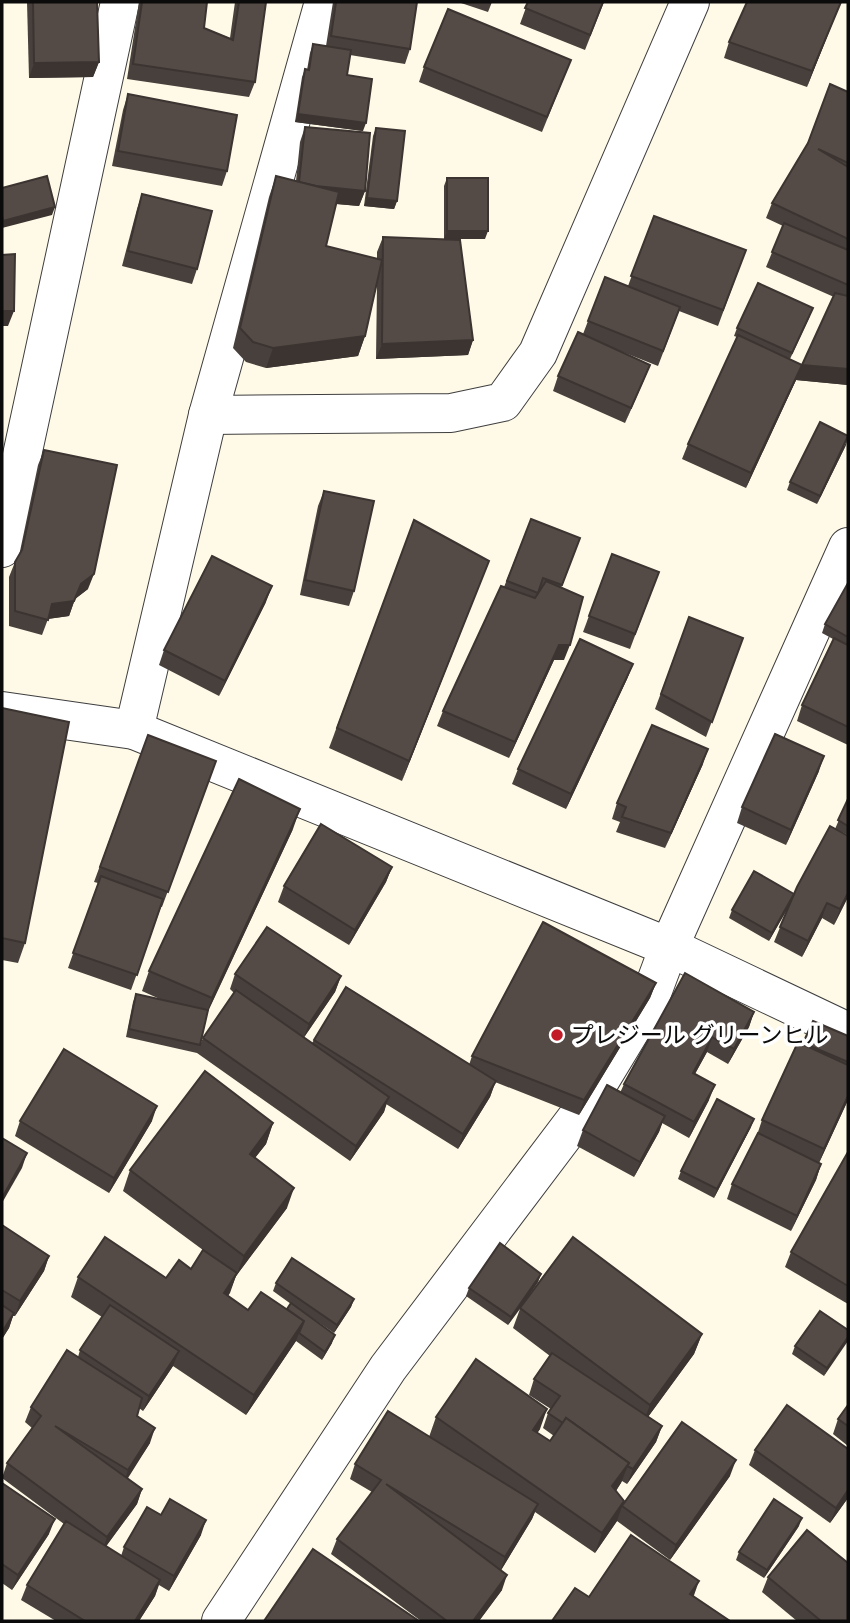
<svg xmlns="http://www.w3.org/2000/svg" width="850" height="1623" font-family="'Times New Roman','Noto Sans JP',serif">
  <rect width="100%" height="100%" fill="#fffae8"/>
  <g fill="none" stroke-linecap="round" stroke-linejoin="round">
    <g stroke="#3e3e3e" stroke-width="40">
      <g id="minor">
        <path d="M208,415L451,413L503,402L538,353L690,2"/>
        <path d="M2,548L120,2"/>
        <path d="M2,711L134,730L669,947L848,1032"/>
        <path d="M134,730L208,415L324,2"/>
        <path d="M669,947L848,547"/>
      </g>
    </g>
    <g stroke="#3e3e3e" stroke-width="40">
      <path id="tertiary" d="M221,1621L388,1368L579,1115L650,998L669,947"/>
    </g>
    <use href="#minor" stroke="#fff" stroke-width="38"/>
    <use href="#tertiary" stroke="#fff" stroke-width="38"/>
  </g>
  <g fill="#48403c">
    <path d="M27,2H97L99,62L93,77L29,78Z"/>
    <path d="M139,2H207L204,28L230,38L235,2H266L255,82L249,97L127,79Z"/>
    <path d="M333,2H417L410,49L405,64L350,55L347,75L363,131L295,122L302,77L305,69L307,70L310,53L313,44L326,46Z"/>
    <path d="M458,2H492L488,12Z"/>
    <path d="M528,2H604L585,50L520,24Z"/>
    <path d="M841,2L807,87L724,58L729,42Z"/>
    <path d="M424,67L565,75L542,132L419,82Z"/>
    <path d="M848,92V385L796,380L746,488L682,459L688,444L737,337L734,336L737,328L810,316L790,359L802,365L834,297L766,267L783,226L766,218L772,203Z"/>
    <path d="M128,94L227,171L222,186L112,166L123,110Z"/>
    <path d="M305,127L365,191L359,206L336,204L326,246L377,259V252L383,237L473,340L468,355L376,359L377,284L365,336L358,356L266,368L246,362L233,348L269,197L276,176L296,181L300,142Z"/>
    <path d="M376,128L397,201L394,209L364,206L373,136Z"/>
    <path d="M447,178L485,239H444V186Z"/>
    <path d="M142,194L197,269L192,284L122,266L137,209Z"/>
    <path d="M654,216L746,250L718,326L679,311L658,366L615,349L650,365L625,423L553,391L558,376L583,334L605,277L628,286Z"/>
    <path d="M846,445L817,504L787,490L790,482Z"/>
    <path d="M44,450L88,589L75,599L69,616L48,619L42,635L9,626V577L15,562L19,556L38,465Z"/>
    <path d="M324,491L354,591L349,606L300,595L318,506Z"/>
    <path d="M531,519L580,538L561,588L564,660H554L509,758L437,726L443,711L504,587Z"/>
    <path d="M414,520L481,581L402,781L329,748Z"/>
    <path d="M612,554L659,572L630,649L583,632Z"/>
    <path d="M848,583V745L797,721L802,705L833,639L822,633L825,624Z"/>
    <path d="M266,602L219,696L159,665L164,650Z"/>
    <path d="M689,617L743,638L706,737L655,709Z"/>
    <path d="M633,664L627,679L566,809L512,784L518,769Z"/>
    <path d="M2,708L25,943L18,963L2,960Z"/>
    <path d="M148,735L216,761L162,907H161L131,990L68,968L98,883L94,882Z"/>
    <path d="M703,764L665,848L616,832L620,822L612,819L617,803Z"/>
    <path d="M819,771L786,845L737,823L742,807Z"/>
    <path d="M848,799V835L835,829Z"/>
    <path d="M293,829L207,1013L200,1045L203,1038L234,993L230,989L235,974L341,976L335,992L304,1037L312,1043L314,1040L469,1065L472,1056L656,983L650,998L579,1115L495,1082L490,1097L458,1149L386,1104L384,1112L350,1161L197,1053L126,1037L133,1002L136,994L162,1000L142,991L149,971Z"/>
    <path d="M392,867L386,882L349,945L278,902L284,886Z"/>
    <path d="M794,894L848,897L834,925L822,918L802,957L774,942L788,908L769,941L729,918L732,910Z"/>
    <path d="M754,1012L749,1027L728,1064L707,1052L695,1074L709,1100L689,1138L662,1123L659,1132L634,1177L577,1146L583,1130L620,1093L624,1084Z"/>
    <path d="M813,1021L848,1036V1100L819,1163L821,1164L816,1180L791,1231L727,1199L732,1184L757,1135L762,1120L803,1044Z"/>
    <path d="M20,1121H152L109,1193L15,1136Z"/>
    <path d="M273,1123L266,1144L255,1158L287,1208L236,1276L228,1296L248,1310L287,1309L291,1304L273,1291L276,1283L354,1299L351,1307L334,1333L302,1311L332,1343L322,1360L296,1341L246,1415L173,1366L143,1411L139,1408L137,1416L150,1443L127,1478L142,1489L137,1504L106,1546L121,1556L124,1547L161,1515L201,1535L169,1591L159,1585L155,1596L139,1621H56L21,1600L27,1585L64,1524L2,1478L7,1463L32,1428L25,1422L31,1407L78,1357L80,1350L102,1317L71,1297L78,1277L166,1278L191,1269L203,1250L123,1191L130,1170Z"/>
    <path d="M751,1127L714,1198L678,1179L681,1171Z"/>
    <path d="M848,1152V1304L785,1267L791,1252Z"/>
    <path d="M2,1225L49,1256L44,1271L15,1316H13L9,1328L2,1339Z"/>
    <path d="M541,1274L538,1282L526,1300L702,1334L694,1354L648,1417L662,1426L656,1442L627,1484L622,1481L616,1491L624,1501L622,1506L730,1476L670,1560L617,1521L595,1553L535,1512L532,1519L501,1570L502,1590L479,1621H421L331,1554L337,1539L372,1492L350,1479L355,1464L429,1437L436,1417L540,1429L537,1433L550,1441L554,1436L543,1428L548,1413L551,1409L529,1395L534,1379L550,1356L513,1328L520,1309L508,1325L466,1296L469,1288Z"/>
    <path d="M848,1330L824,1376L792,1354L795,1346Z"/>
    <path d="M848,1405V1446L833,1434L838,1419Z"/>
    <path d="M755,1450L848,1498L830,1523L749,1465Z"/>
    <path d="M2,1483L49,1534L12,1590L2,1583Z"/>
    <path d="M799,1526L764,1578L736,1560L739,1552Z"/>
    <path d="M768,1577L848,1621H797L762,1592Z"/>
  </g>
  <g fill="#3b3431">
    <path d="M841,2L836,14L807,87L812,71Z"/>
    <path d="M99,62L93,77L29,78L34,63Z"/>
    <path d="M298,114L366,123L363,131L295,122Z"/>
    <path d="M299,185L365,191L359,206L294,200Z"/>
    <path d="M367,198L397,201L394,209L364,206Z"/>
    <path d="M55,207L52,215L2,228L3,221Z"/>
    <path d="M447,231H488L485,239H444Z"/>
    <path d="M2,311H14L8,326H2Z"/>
    <path d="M365,336L358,356L266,368L273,348Z"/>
    <path d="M473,340L468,355L376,359L382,344Z"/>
    <path d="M650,365L644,380L625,423L631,408Z"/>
    <path d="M802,365L848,369V385L796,380L746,488L751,473Z"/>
    <path d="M848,438L846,445L817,504L820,496Z"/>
    <path d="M489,561L481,581L402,781L409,761Z"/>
    <path d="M94,574L88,589L75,599L69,616L47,619L52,604Z"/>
    <path d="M272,586L266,602L219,696L225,681Z"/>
    <path d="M559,645H570L564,660H554L509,758L515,742Z"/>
    <path d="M633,664L627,679L566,809L571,794Z"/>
    <path d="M708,749L703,764L665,848L671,833Z"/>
    <path d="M824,756L819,771L786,845L791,830Z"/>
    <path d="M300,809L293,829L205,1018L212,998Z"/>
    <path d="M392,867L386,882L349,945L355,930Z"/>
    <path d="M848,893V897L834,925L840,909Z"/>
    <path d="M794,894L791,902L769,941L772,933Z"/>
    <path d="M827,903L822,918L802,957L808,941Z"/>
    <path d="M341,976L335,992L303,1039L309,1024Z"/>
    <path d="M656,983L650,998L579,1115L584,1100Z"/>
    <path d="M754,1012L749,1027L728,1064L734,1049Z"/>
    <path d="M712,1037L707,1052L687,1088L693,1073Z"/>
    <path d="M496,1081L490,1097L458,1149L463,1134Z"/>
    <path d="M715,1085L709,1100L689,1138L694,1122Z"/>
    <path d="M848,1096V1100L818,1165L824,1149Z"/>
    <path d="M389,1097L384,1112L350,1161L356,1146Z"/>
    <path d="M157,1106L152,1121L109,1193L114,1178Z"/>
    <path d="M665,1116L659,1132L634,1177L640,1162Z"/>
    <path d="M754,1119L751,1127L714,1198L717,1189Z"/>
    <path d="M273,1123L266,1144L242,1174L250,1154Z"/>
    <path d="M27,1153L22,1168L2,1203V1198Z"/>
    <path d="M821,1164L816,1180L791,1231L797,1216Z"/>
    <path d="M294,1188L287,1208L236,1276L244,1256Z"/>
    <path d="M49,1256L44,1271L15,1316L20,1301Z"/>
    <path d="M237,1273L230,1293L216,1313L224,1293Z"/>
    <path d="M541,1274L538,1282L508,1325L511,1317Z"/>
    <path d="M354,1299L351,1307L334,1333L337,1325Z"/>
    <path d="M14,1313L9,1328L2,1339V1332Z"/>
    <path d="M304,1321L296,1341L246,1415L254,1395Z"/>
    <path d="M702,1334L694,1354L642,1425L650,1405Z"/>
    <path d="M335,1335L332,1343L322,1360L325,1352Z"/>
    <path d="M848,1337V1341L824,1376L827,1368Z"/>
    <path d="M179,1351L173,1366L143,1411L149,1396Z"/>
    <path d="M547,1409L540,1429L526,1450L533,1430Z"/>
    <path d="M662,1426L656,1442L627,1484L633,1469Z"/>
    <path d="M155,1428L150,1443L123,1486L128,1470Z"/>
    <path d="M736,1460L730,1476L670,1560L676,1545Z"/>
    <path d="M629,1463L621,1483L605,1507L612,1486Z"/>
    <path d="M142,1489L137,1504L102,1552L107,1537Z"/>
    <path d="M848,1490V1498L830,1523L836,1508Z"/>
    <path d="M624,1501L617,1521L595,1553L602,1533Z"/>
    <path d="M538,1504L532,1519L500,1572L505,1557Z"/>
    <path d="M802,1518L799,1526L764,1578L767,1570Z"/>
    <path d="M55,1519L49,1534L12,1590L18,1575Z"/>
    <path d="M206,1520L201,1535L169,1591L174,1576Z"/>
    <path d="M507,1575L502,1590L479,1621H473Z"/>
    <path d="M160,1580L155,1596L139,1621H135Z"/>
    <path d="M699,1581L692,1601L690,1594Z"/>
  </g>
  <g fill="#544b46" stroke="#3b3431" stroke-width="2">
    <path d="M33,2H97L99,62L34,63Z"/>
    <path d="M142,2H207L204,28L233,40L239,2H266L255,82L133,64Z"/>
    <path d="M336,2H417L410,49L331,36Z"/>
    <path d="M528,2H603L590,35L525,8Z"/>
    <path d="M747,2H841L812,71L729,42Z"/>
    <path d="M448,9L571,60L547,117L424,67Z"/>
    <path d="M313,44L351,50L347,75L372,79L366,123L298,114L305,69L309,70Z"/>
    <path d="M830,84L848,92V163L818,149L848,167V239L772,203L808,143Z"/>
    <path d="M128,94L237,115L227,171L118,151Z"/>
    <path d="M305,127L370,133L365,191L316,186L299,182Z"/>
    <path d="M376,128L405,131L397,201L367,198Z"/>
    <path d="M47,176L55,207L3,221L2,216V188Z"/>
    <path d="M276,176L339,192L326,246L382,260L365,336L273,348L253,342L240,328Z"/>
    <rect x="447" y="178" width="41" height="53"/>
    <path d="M142,194L212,211L197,269L128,251Z"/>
    <path d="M654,216L746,250L723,310L631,276Z"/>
    <path d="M784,223L848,250V285L772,252Z"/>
    <path d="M383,237L460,240L473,340L382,344Z"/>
    <path d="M15,254L14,311H2V255Z"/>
    <path d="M605,277L680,307L663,351L588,321Z"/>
    <path d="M758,283L813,308L792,353L737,328Z"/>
    <path d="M835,293L848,296V369L802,365Z"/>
    <path d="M578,332L650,365L631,408L558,376Z"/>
    <path d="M738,335L802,365L751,473L688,444Z"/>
    <path d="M820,422L848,436L820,496L790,482Z"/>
    <path d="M44,450L117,465L94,574L81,584L74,601L52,604L48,620L15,611V562L22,550Z"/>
    <path d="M324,491L374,501L354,591L305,580Z"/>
    <path d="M531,519L580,538L562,585L543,578L538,593L507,581Z"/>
    <path d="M414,520L489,561L409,761L337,728Z"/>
    <path d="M612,554L659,572L635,634L589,616Z"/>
    <path d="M212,556L272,586L225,681L164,650Z"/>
    <path d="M546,581L583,597L570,645H559L515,742L443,711L501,586L535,598Z"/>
    <path d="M848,583V637L825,624Z"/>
    <path d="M689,617L743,638L712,722L661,694Z"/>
    <path d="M834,638L848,645V727L802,705Z"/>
    <path d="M580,639L633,664L571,794L518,769Z"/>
    <path d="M2,708L69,722L25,943L2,938Z"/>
    <path d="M652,725L708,749L671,833L622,817L626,807L617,803Z"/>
    <path d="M775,734L824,756L791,830L742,807Z"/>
    <path d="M148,735L216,761L168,892L100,867Z"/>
    <path d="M239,779L300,809L212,998L149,971Z"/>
    <path d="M848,799V826L838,820Z"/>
    <path d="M321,824L392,867L355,930L284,886Z"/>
    <path d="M830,826L848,836V893L840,909L827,903L808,941L780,927L797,887Z"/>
    <path d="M754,871L794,894L772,933L732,910Z"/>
    <path d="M101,876L163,899L137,975L73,953Z"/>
    <path d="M543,922L656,983L584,1100L472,1056Z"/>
    <path d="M267,927L341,976L309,1024L235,974Z"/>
    <path d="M685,973L754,1012L734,1049L712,1037L693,1073L715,1085L694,1122L624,1084Z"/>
    <path d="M346,987L496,1081L463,1134L314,1040Z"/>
    <path d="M236,990L389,1097L356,1146L203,1038Z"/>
    <path d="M136,994L208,1010L200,1045L129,1029Z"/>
    <path d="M813,1021L848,1036V1062L803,1043Z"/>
    <path d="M798,1042L848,1065V1096L824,1149L762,1120Z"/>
    <path d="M64,1049L157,1106L114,1178L20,1121Z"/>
    <path d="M205,1071L273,1123L250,1154L294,1188L244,1256L130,1170Z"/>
    <path d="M607,1085L665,1116L640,1162L583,1130Z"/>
    <path d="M717,1099L754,1119L717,1189L681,1171Z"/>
    <path d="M758,1133L821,1164L797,1216L732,1184Z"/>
    <path d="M2,1138L27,1153L2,1198Z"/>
    <path d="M848,1152V1286L791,1252Z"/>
    <path d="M2,1225L49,1256L20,1301L2,1290Z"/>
    <path d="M105,1237L166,1278L179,1260L191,1269L203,1250L237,1273L224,1293L248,1310L261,1292L304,1321L254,1395L78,1277Z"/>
    <path d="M573,1237L702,1334L650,1405L520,1308Z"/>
    <path d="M500,1243L541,1274L511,1317L469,1288Z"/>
    <path d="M292,1258L354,1299L337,1325L276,1283Z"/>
    <path d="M291,1303L335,1335L325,1352L299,1333L304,1321L287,1309Z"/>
    <path d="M2,1305L14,1313L2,1332Z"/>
    <path d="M110,1305L179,1351L149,1396L80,1350Z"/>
    <path d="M820,1311L848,1330V1337L827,1368L795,1346Z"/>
    <path d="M67,1350L142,1398L137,1416L155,1428L128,1470L55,1426L142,1489L107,1537L7,1463L41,1416L31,1407Z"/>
    <path d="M552,1353L662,1426L633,1469L627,1466L629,1463L566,1418L563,1423L548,1413L560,1396L534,1379Z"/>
    <path d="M476,1359L547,1409L533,1430L550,1441L566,1418L629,1463L612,1486L624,1501L602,1533L436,1417Z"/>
    <path d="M787,1405L848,1449V1490L836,1508L755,1450Z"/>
    <path d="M848,1405V1426L838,1419Z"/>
    <path d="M388,1411L538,1504L505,1557L386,1484L507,1575L473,1621H447L337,1539L381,1480L355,1464Z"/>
    <path d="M682,1422L736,1460L676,1545L622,1506Z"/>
    <path d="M2,1483L55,1519L18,1575L2,1564Z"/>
    <path d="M170,1499L206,1520L174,1576L124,1547L147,1507L161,1515Z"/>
    <path d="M774,1499L802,1518L767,1570L739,1552Z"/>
    <path d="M66,1521L160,1580L135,1621H85L27,1585Z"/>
    <path d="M807,1530L848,1563V1621H821L768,1577Z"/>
    <path d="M631,1535L699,1581L690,1594L730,1621H552L575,1588L589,1597Z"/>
    <path d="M313,1549L419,1621H264Z"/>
  </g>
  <circle fill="#c31a27" stroke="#fff" stroke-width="2.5" cx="557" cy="1035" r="7"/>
  <g text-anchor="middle" stroke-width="7" stroke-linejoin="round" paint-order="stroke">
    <g font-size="23" fill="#0b0b0b" stroke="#fff" text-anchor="start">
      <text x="571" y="1043">プレジール グリーンヒル</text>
    </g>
  </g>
  <rect width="850" height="1623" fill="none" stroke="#0b0b0b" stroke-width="7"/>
</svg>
